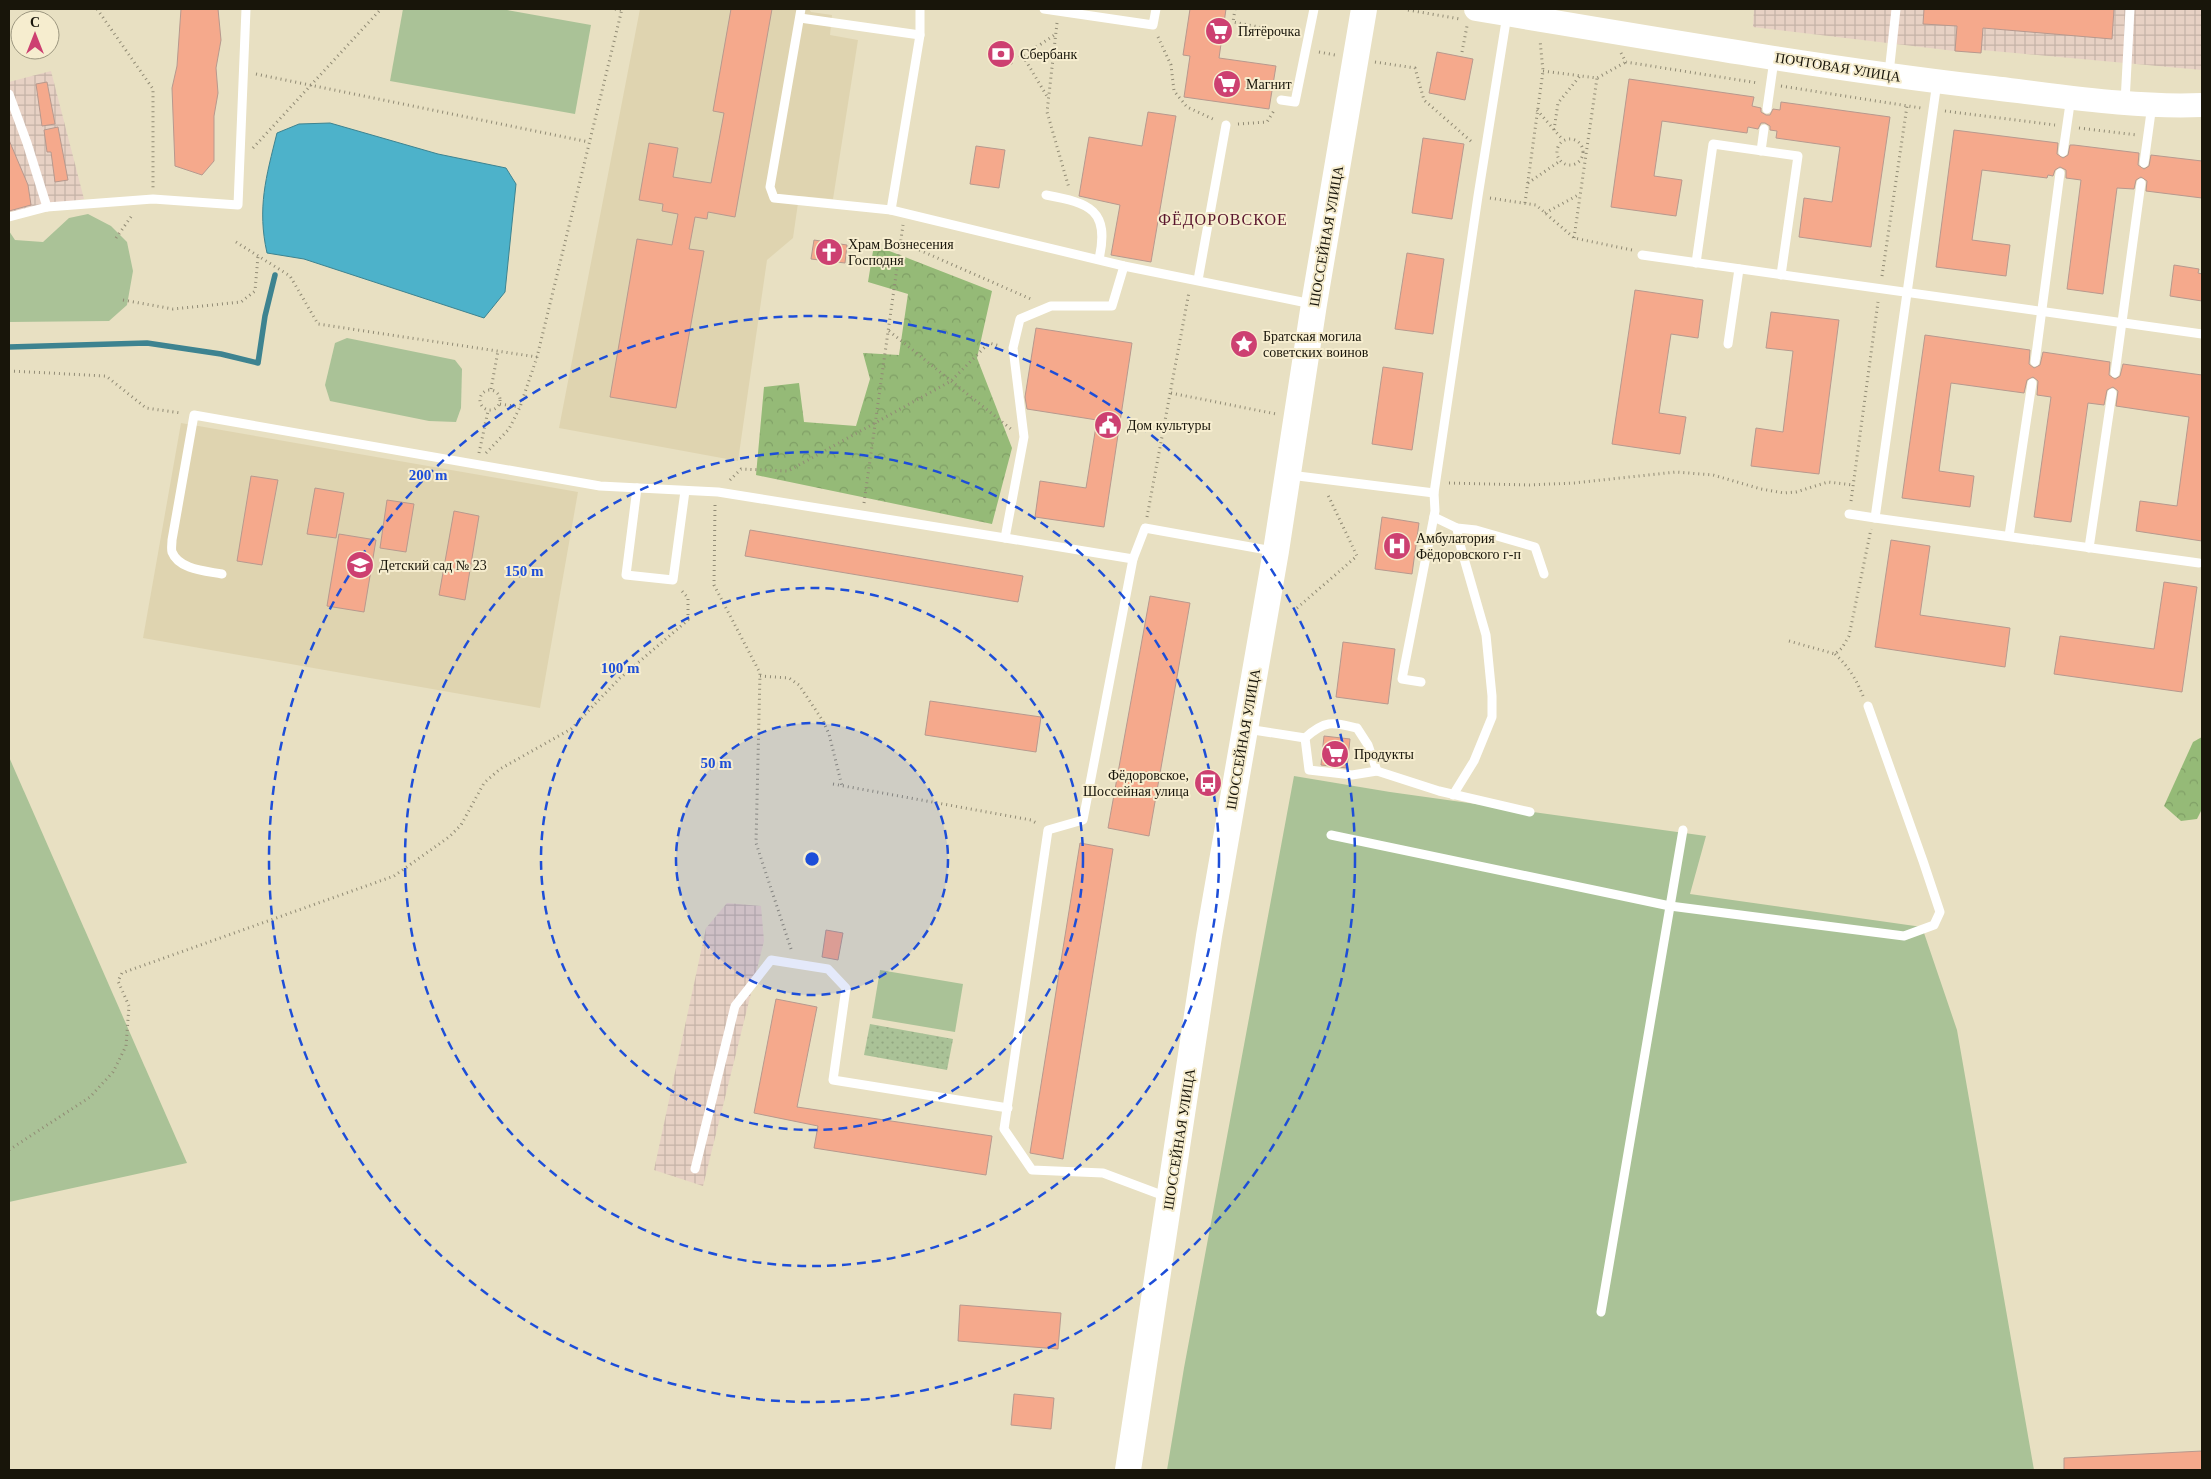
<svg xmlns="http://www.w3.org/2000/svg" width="2211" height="1479" font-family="'Times New Roman',serif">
  <defs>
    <pattern id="industrial-grid" width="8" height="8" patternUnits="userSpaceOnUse" patternTransform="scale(1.25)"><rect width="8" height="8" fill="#e7d1c4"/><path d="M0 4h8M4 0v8" fill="none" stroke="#c5b3a7"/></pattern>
    <pattern id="grass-dots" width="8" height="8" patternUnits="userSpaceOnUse" patternTransform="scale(1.25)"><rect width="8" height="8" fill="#aac297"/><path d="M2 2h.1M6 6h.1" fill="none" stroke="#92a681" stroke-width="1.8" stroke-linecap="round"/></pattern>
    <pattern id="forest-crowns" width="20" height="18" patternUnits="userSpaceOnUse" patternTransform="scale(1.25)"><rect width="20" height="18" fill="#95ba77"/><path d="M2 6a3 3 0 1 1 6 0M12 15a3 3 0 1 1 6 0" fill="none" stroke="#809f66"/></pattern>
  </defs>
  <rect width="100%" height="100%" fill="#e8e0c2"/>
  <g fill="url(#industrial-grid)">
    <path d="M1754,9H2202V70L1982,50L1981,53L1955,51L1753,27Z"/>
    <path d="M51,71L84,199L9,212V82Z"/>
    <path d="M727,903L761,906L764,941L703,1186L654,1170L706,928Z"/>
  </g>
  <g fill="#dfd4b0">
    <path d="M640,9H809L811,12L832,15L830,35L858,40L833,199L799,196L793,238L767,260L738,461L559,428Z"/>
    <path d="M181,423L578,492L540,708L143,638Z"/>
  </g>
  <path fill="url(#grass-dots)" d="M870,1024L953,1039L947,1070L864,1055Z"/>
  <g fill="url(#forest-crowns)">
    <path d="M874,245L992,291L977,358L1012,448L992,524L756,475L764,387L799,383L804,422L856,426L870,379L863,353L899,355L908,294L868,282Z"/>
    <path d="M2202,737V809L2197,819L2181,821L2164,806L2193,742Z"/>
  </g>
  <g fill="#aac297">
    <path d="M403,9H501L591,25L575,114L390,81Z"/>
    <path d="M88,214L111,226L127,242L133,271L127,305L109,321L9,322V231L15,240L43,242L69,218Z"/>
    <path d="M347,338L455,360L462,369L461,408L456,422L429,421L330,401L325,385L335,343Z"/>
    <path d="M9,757L187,1163L9,1202Z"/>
    <path d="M1294,776L1390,792L1706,836L1690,894L1922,927L1957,1030L2034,1470H1167L1184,1368Z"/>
    <path d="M880,970L963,984L955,1032L872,1018Z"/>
  </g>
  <path fill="#4db2ca" stroke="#3d8390" d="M330,123L438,154L506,168L516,184L505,292L484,318L304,259L267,253C257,208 266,177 277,133L299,124Z"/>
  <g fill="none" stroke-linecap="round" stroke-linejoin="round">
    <path stroke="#3d8390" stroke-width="5.5" d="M9,347L147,343L221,354L258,363L265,316L275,275"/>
  </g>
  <g fill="#f5a98c" stroke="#b7998e">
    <path d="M181,9H218L221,40L216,68L218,93L214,116V161L202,175L175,166L172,88L177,66Z"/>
    <path d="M731,9H772L735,217L708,212L707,219L695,217L689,249L704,251L676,408L610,397L637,239L672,245L678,214L662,211L663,204L639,200L649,143L678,148L673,177L711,183L724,113L713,111Z"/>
    <path d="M1190,9H1226L1219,58L1276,66L1269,109L1184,97L1190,56L1183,55Z"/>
    <path d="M1924,9H2114L2112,39L1983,28L1981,53L1955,51L1957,26L1923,24Z"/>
    <path d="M990,45L1012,46V64L990,62Z"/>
    <path d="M1437,52L1473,59L1465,100L1429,93Z"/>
    <path d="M1629,79L1754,97L1752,106L1761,108V112L1766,115H1770L1773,109L1780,110L1781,102L1890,117L1871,247L1799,237L1804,198L1832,202L1840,147L1776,138L1777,131L1770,130V126L1765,123H1761L1758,129L1748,127L1747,133L1662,121L1654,176L1682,180L1676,216L1611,207Z"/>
    <path d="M47,82L55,124L42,126L36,84Z"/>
    <path d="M1148,112L1176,116L1151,262L1111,255L1120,205L1079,196L1089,137L1142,146Z"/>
    <path d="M58,127L68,180L55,182L51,152H47L44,130Z"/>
    <path d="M1954,130L2058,143L2057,154L2063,158L2068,155L2070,145H2074L2139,153L2138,165L2144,169L2149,166L2151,155L2202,161V198L2146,191L2147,181L2141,177L2136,180L2134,189L2117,188L2103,294L2067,289L2081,180L2066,178V170L2060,167L2055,170L2053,176L2048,175L2047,178L1982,170L1972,240L2010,245L2006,276L1936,267Z"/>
    <path d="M1423,138L1464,144L1452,219L1412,213Z"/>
    <path d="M9,140L28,185L31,205L9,211Z"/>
    <path d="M976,146L1005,150L999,188L970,184Z"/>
    <path d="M814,240L847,245L845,263L811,259Z"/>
    <path d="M1407,253L1444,259L1433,334L1395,329Z"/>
    <path d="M2174,265L2199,269L2198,273L2202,274V301L2170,296Z"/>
    <path d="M1635,290L1703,300L1698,338L1671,334L1659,413L1686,417L1680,454L1612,444Z"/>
    <path d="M1771,312L1839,320L1819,474L1751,466L1756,428L1783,432L1793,351L1766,348Z"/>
    <path d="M1036,328L1132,343L1104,527L1035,517L1040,481L1086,488L1097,420L1027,409L1025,397Z"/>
    <path d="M1925,335L2030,350L2029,364L2034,368L2040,365L2043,352L2110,362L2109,375L2115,379L2120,376L2123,364L2202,375V541L2136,531L2140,501L2177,506L2189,417L2116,406L2118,391L2113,387L2107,390L2104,405L2088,403L2071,522L2034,517L2051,397L2037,395L2038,381L2033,377L2027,380L2024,393L1951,383L1939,471L1974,476L1970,507L1902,498Z"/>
    <path d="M1383,367L1423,373L1412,450L1372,444Z"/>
    <path d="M251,476L278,480L262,565L237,561Z"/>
    <path d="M315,488L344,493L336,538L307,534Z"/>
    <path d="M387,500L414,504L406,552L380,548Z"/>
    <path d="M454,511L479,516L465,600L439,595Z"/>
    <path d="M1382,517L1419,523L1412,574L1375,569Z"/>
    <path d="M750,530L1023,576L1018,602L745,556Z"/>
    <path d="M339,534L376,540L364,612L327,606Z"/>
    <path d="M1891,540L1930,546L1920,615L2010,628L2005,667L1875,647Z"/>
    <path d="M2164,582L2197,587L2182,692L2054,674L2060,636L2154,649Z"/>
    <path d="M1150,596L1190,603L1149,836L1108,828Z"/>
    <path d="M1343,642L1395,649L1388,704L1336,697Z"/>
    <path d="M930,701L1041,717L1036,752L925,735Z"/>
    <path d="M1324,736L1350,739L1347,768L1321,765Z"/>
    <path d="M1080,843L1113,849L1063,1159L1030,1153Z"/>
    <path d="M826,930L843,933L838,960L822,957Z"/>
    <path d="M776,999L817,1007L797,1107L992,1136L986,1175L814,1148L818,1126L754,1113Z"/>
    <path d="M960,1305L1061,1313L1058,1349L958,1341Z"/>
    <path d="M1014,1394L1054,1398L1051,1429L1011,1425Z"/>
    <path d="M2202,1451V1470H2064V1458Z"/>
  </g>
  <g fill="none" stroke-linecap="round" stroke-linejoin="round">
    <g stroke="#918b75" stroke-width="3" stroke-dasharray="1 4" stroke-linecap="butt">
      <path d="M97,9L153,89V188"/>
      <path d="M615,9L622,10"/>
      <path d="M1235,9L1233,22L1295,34"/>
      <path d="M1408,10L1460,19"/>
      <path d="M1057,23L1047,112L1069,188"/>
      <path d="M1158,37L1171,65L1174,91L1187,107L1215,120"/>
      <path d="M1319,52L1335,55"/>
      <path d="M1462,52L1467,26"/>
      <path d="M1621,53L1626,62L1758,83"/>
      <path d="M1014,55L1023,56L1056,34"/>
      <path d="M1023,56L1048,98"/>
      <path d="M1375,62L1415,68L1424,100L1473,143"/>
      <path d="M1543,71L1597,78L1626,62"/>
      <path d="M256,74L589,142"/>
      <path d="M1781,86L1921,108"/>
      <path d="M1537,110L1563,140"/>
      <path d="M1945,111L2055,125"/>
      <path d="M1238,124L1267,122L1275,109"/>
      <path d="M2079,128L2137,135"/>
      <path d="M1554,130L1558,103L1580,76"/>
      <circle cx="1570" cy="152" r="13"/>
      <path d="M253,148L381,9"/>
      <path d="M1528,183L1560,161"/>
      <path d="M1490,198L1536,205L1574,238L1632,250"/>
      <path d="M1525,203L1543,71L1540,40"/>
      <path d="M1545,213L1580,194"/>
      <path d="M116,238L133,214"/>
      <path d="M1574,238L1597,78"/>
      <path d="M236,242L290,276L318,324L537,357"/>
      <path d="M901,242L1033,300"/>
      <path d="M1882,276L1907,106"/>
      <path d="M123,300L173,309L241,302L255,291L258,256"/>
      <path d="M889,331L1011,429"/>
      <path d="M9,371L106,376L146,408L181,413"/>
      <path d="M491,389L498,351"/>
      <circle cx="490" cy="400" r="10"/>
      <path d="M1171,393L1276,414"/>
      <path d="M500,404L520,407"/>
      <path d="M479,453L488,411"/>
      <path d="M486,453L509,429L520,407L537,357L622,9"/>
      <path d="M730,480L741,469L788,471L951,381L989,343L1000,346"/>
      <path d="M1449,483L1529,485L1574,483L1676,472L1713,475L1761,489L1784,493L1796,492L1828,482L1853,485"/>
      <path d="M1851,501L1878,302"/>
      <path d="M864,503L903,225"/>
      <path d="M715,505L714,585L760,673L756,843L792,952"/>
      <path d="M1147,517L1189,292"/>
      <path d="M1297,608L1357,556L1327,493"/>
      <path d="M1789,641L1835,654L1842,648L1849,636L1871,529"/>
      <path d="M1835,654C1849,667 1856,679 1863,696"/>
      <path d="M760,676L789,678L799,685L823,721L829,734L842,786"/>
      <path d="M833,784L1031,820L1038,824"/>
      <path d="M9,1150L90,1097L113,1072L126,1046L129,1006L118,981L122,973L394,876L449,837L461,825L484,783L500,769L571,729L620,678L688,620V598L681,590"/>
    </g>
    <g stroke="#fff" stroke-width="9">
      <path d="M801,9L770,187L774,198L891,210"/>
      <path d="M920,9V35L891,210L1124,266L1312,304"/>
      <path d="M1044,9L1153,25L1156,9"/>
      <path d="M800,18L920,35"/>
      <path d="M1889,73L1896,9"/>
      <path d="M1937,82L1875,518L2199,563"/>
      <path d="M9,94L27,143L47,207"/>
      <path d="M1281,100L1295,102L1314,9"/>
      <path d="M2125,102L2130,9"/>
      <path d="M1767,109L1774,60"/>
      <path d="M1761,151L1764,129"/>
      <path d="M2063,152L2071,97"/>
      <path d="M2144,163L2152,105"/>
      <path d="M1046,195C1090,203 1110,210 1099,259"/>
      <path d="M9,217L47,207L153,199L238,205L246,9"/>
      <path d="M1642,255L2202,334"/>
      <path d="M1696,263L1713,144L1798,156L1781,275"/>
      <path d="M1124,266L1112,306H1051L1020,319L1013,348L1024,437L1005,538L1133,559L1145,528L1273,551"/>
      <path d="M1198,280L1226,125"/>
      <path d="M1728,344L1739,269"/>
      <path d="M2035,362L2060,173"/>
      <path d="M2115,373L2141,183"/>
      <path d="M1290,475L1434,493"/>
      <path d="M637,488L626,575L673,580L685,491"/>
      <path d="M1849,514L1875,518"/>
      <path d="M1434,517L1457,528L1476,530L1535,547L1544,574"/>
      <path d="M2009,536L2032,383"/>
      <path d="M2089,548L2112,393"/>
      <path d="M1133,559L1083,820L1048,830L1004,1129L1032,1170L1103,1173L1167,1197"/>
      <path d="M222,574C207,571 179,570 172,552C171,549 172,544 172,540L194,415L600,486L718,492L1005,538"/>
      <path d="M1421,682L1402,679L1435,511L1434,493L1478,196L1507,15"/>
      <path d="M1247,729L1305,738L1309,770L1352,775L1377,771L1439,791L1530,812"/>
      <path d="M1305,738C1325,720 1332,722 1357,728L1368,745L1377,771"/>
      <path d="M1453,795L1474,761L1492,717V696L1486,635L1459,541L1457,528"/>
      <path d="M1331,835L1670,906L1904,936L1934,925L1940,912L1923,861L1868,706"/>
      <path d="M695,1169L735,1006L771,960L828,969L846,988L833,1080L1008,1108"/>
      <path d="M1601,1312L1683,830"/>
    </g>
    <path stroke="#fff" stroke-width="24" d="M1476,9C1645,37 1814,67 1984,87C2056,95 2130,108 2202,105"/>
    <path stroke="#fff" stroke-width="26" d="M1128,1470L1209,936L1276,551L1314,304L1364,9"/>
  </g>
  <circle cx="812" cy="859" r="136" fill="#1d4ed8" fill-opacity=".12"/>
  <g fill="none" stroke="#1d4ed8" stroke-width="2.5" stroke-dasharray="9 6">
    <circle cx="812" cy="859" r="136"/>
    <circle cx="812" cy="859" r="271"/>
    <circle cx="812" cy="859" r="407"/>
    <circle cx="812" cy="859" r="543"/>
  </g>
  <defs>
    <g id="supermarket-disc" transform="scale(1.4375)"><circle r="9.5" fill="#cd4071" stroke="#f6edcf"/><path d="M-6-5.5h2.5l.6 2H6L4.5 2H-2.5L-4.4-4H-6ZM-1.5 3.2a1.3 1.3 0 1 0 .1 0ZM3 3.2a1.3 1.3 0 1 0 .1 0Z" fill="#fff"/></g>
    <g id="bank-disc" transform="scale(1.4375)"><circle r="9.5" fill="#cd4071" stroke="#f6edcf"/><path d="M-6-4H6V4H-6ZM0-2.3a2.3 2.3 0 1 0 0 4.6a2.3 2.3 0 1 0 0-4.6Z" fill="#fff"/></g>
    <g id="church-disc" transform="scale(1.4375)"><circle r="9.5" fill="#cd4071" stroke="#f6edcf"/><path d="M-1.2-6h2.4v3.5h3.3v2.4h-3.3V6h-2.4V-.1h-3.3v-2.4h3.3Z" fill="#fff"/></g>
    <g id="sight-disc" transform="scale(1.4375)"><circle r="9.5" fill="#cd4071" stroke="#f6edcf"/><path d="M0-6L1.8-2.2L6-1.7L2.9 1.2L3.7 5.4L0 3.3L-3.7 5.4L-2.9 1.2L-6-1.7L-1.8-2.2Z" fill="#fff"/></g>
    <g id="civic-disc" transform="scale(1.4375)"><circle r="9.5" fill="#cd4071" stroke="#f6edcf"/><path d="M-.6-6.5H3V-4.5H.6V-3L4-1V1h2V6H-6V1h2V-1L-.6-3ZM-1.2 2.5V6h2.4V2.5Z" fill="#fff"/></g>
    <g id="hospital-disc" transform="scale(1.4375)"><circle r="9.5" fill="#cd4071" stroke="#f6edcf"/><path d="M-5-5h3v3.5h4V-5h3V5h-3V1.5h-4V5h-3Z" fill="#fff"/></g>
    <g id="school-disc" transform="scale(1.4375)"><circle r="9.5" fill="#cd4071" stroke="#f6edcf"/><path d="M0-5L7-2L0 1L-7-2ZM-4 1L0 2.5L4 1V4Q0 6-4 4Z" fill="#fff"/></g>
    <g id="bus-disc" transform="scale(1.4375)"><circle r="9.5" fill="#cd4071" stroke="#f6edcf"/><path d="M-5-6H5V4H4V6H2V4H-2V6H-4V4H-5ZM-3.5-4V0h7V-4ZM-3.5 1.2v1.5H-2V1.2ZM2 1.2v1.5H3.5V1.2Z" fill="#fff"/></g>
  </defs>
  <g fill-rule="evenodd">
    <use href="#supermarket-disc" x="1219" y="31"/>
    <use href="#bank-disc" x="1001" y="54"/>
    <use href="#supermarket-disc" x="1227" y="84"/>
    <use href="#church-disc" x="829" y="252"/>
    <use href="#sight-disc" x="1244" y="344"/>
    <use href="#civic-disc" x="1108" y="425"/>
    <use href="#hospital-disc" x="1397" y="546"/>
    <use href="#school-disc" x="360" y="565"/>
    <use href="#supermarket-disc" x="1335" y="754"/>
    <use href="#bus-disc" x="1208" y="783"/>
  </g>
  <g text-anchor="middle" stroke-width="4" stroke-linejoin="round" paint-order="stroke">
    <g font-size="14" fill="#18150a" stroke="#f6edcf" text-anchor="start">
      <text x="1238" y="36">Пятёрочка</text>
      <text x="1020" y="59">Сбербанк</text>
      <text x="1246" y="89">Магнит</text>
      <text x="848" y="249">Храм Вознесения<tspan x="848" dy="16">Господня</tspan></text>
      <text x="1263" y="341">Братская могила<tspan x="1263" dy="16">советских воинов</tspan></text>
      <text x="1127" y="430">Дом культуры</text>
      <text x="1416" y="543">Амбулатория<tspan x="1416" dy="16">Фёдоровского г-п</tspan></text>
      <text x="379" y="570">Детский сад № 23</text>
      <text x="1354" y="759">Продукты</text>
      <text x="1189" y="780" text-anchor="end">Фёдоровское,<tspan x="1189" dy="16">Шоссейная улица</tspan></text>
    </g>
    <g font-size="14" fill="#18150a" stroke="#f6edcf">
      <text transform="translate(1838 67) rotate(9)" y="5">ПОЧТОВАЯ УЛИЦА</text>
      <text transform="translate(1326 236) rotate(-80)" y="5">ШОССЕЙНАЯ УЛИЦА</text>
      <text transform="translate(1243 739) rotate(-80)" y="5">ШОССЕЙНАЯ УЛИЦА</text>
      <text transform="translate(1179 1139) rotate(-81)" y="5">ШОССЕЙНАЯ УЛИЦА</text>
    </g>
    <g font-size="16" letter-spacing="1" fill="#59152d" stroke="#f6edcf">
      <text x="1223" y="225">ФЁДОРОВСКОЕ</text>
    </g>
  </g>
  <circle cx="812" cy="859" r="8" fill="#1d4ed8" stroke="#f6edcf" stroke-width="2.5"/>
  <g font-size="15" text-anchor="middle" font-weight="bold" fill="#1d4ed8" stroke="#f6edcf" stroke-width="4" stroke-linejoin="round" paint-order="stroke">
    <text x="428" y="480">200 m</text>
    <text x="524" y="576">150 m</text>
    <text x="620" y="673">100 m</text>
    <text x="716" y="768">50 m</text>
  </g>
  <rect width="2211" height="1479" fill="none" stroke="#18150a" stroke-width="20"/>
  <g transform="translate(35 35)"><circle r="24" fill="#f6edcf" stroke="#9d9780"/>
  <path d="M0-4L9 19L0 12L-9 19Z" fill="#cd4071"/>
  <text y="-8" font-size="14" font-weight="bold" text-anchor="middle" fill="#18150a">С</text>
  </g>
</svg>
